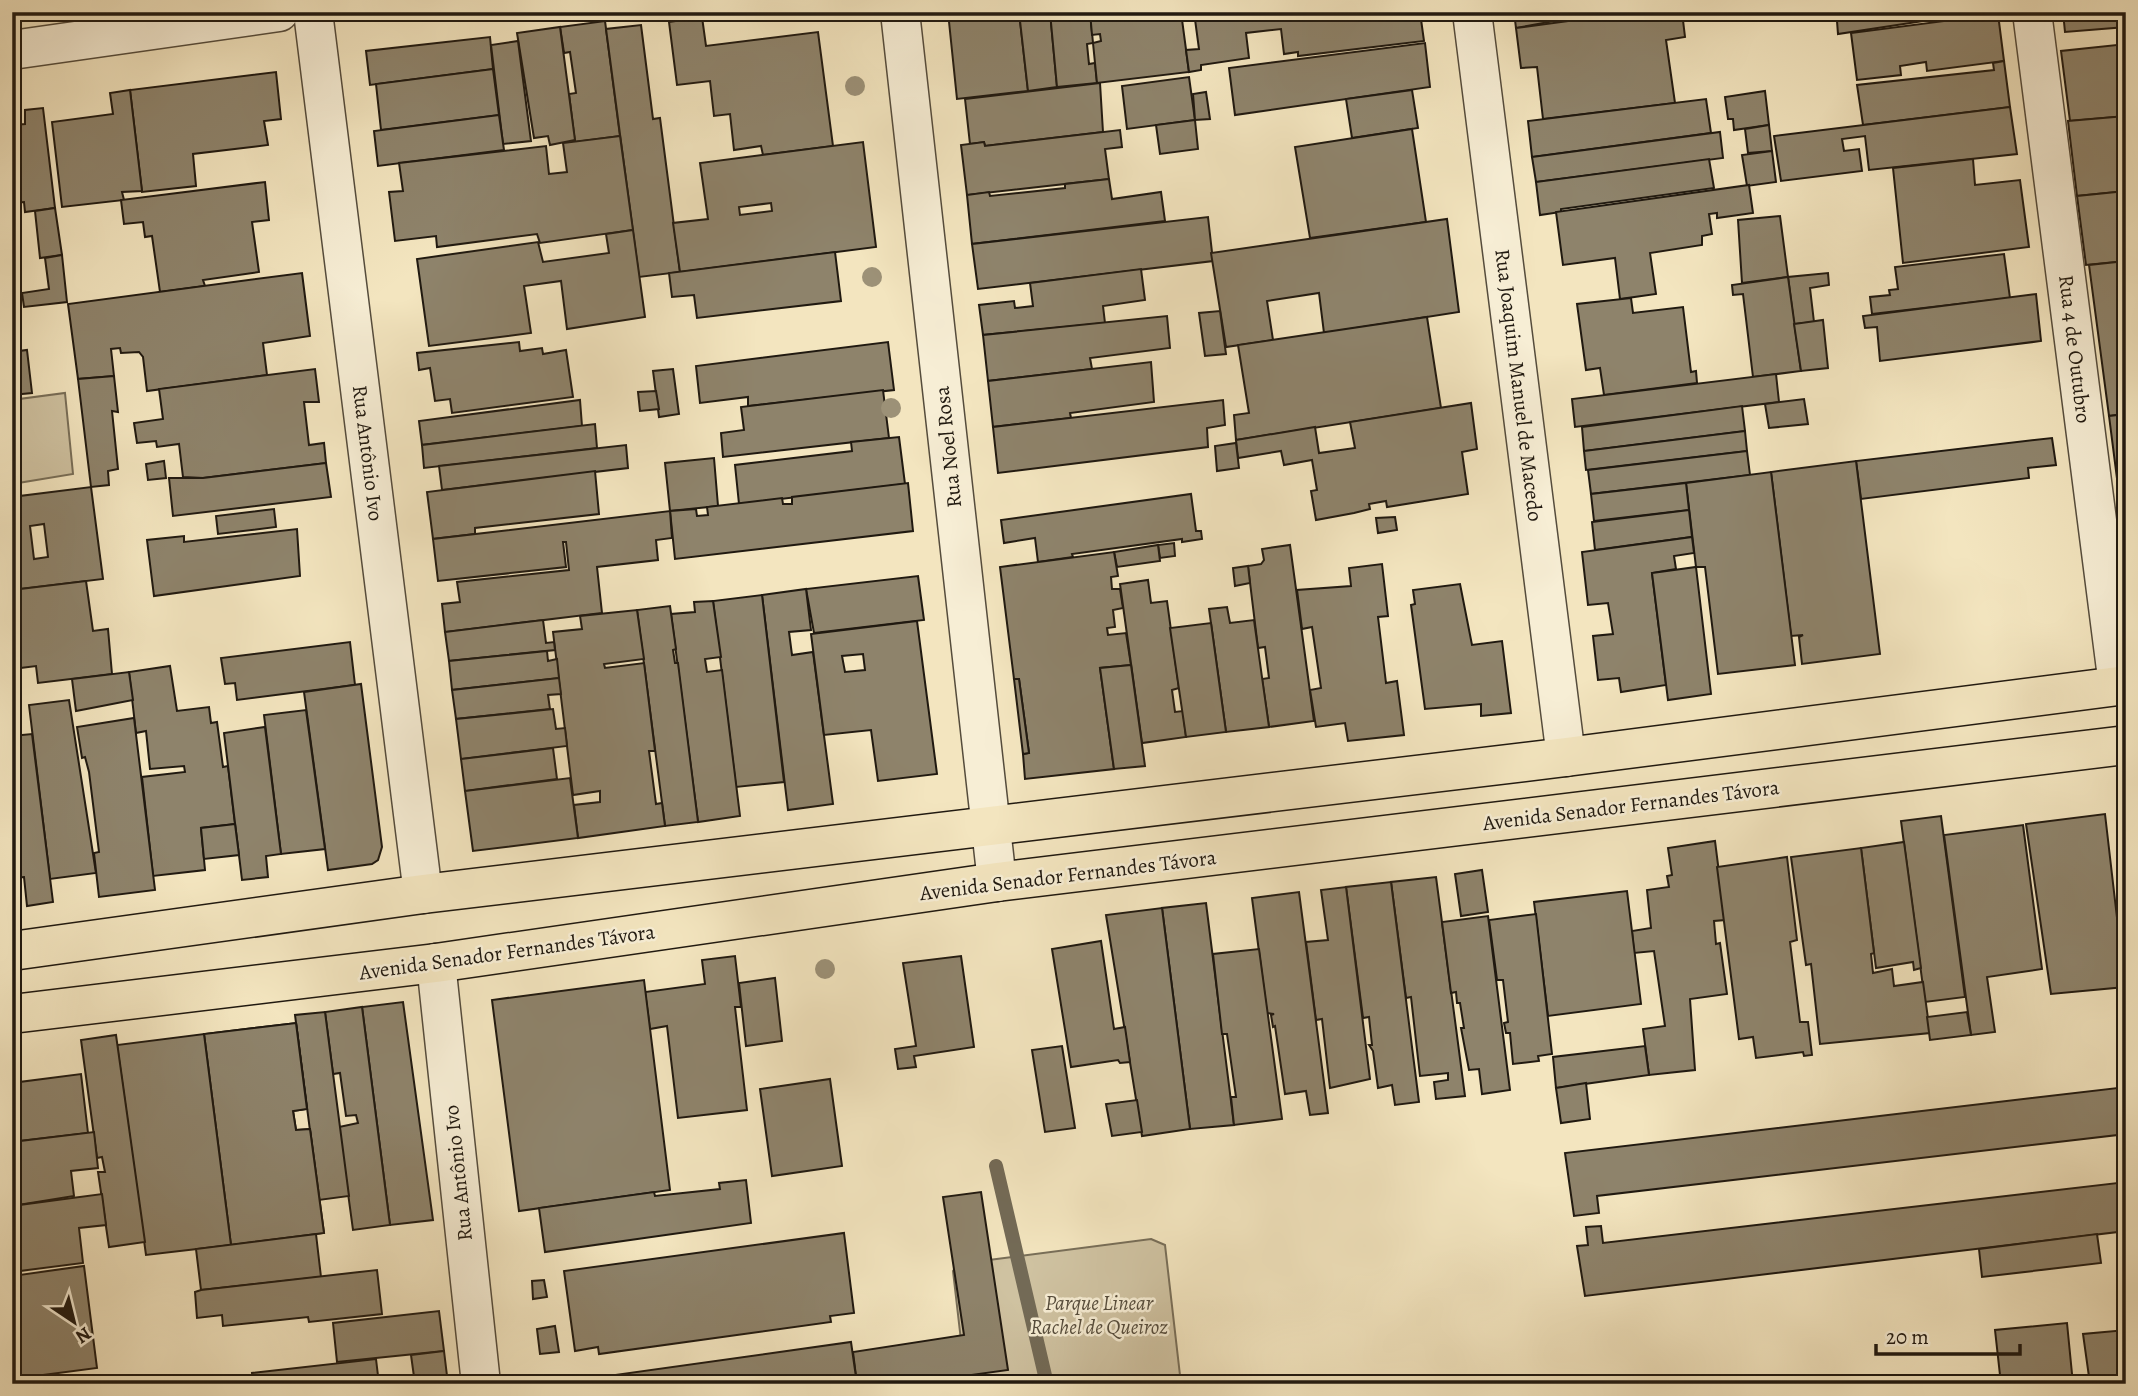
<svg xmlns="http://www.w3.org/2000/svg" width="2138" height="1396" font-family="Alegreya,serif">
  <rect width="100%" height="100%" fill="#f3e5bf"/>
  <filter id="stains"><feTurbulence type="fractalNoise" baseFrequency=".00286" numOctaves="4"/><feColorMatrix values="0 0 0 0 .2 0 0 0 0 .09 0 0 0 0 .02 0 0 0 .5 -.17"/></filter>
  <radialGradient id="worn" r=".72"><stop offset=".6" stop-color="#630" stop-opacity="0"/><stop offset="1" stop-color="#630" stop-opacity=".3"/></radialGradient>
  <g fill="#cfc2a1" stroke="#786e58" stroke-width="2">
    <path d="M65,393L73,474L12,484V400Z"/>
    <path d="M1151,1239L1165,1245L1181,1384H966L953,1271L958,1264Z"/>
  </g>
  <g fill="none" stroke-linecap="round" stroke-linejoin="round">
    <path stroke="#736a56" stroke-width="14" d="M996,1166L1047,1384"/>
  </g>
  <g fill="#8e836b" stroke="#201910" stroke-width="2" fill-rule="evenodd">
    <path d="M948,12H1019L1028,91L957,99Z"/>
    <path d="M1019,12H1050L1057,87L1028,91Z"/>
    <path d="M1050,12H1090L1093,43L1087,44L1089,64L1095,63L1097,83L1057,87Z"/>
    <path d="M1090,12H1181L1189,72L1097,83L1093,43L1101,41L1100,34L1092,35Z"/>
    <path d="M1194,12H1420L1424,41L1298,56V52L1284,54L1281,29L1246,33L1249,58L1201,65V70L1189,72L1186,50L1199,49Z"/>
    <path d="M1514,12H1604L1516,28Z"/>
    <path d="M1635,12H1682L1685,37L1666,40L1675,103L1543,119L1537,67L1521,68L1516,28Z"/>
    <path d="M1852,12H1976V13L1838,34L1837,21L1853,19Z"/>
    <path d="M2063,12H2126V27L2065,32Z"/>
    <path d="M1998,14L2004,61L1927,71L1926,62L1900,66L1901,75L1857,80L1851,33Z"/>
    <path d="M702,17L706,46L818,32L833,146L763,155L761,146L734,150L730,114L714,116L710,81L677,85L669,22Z"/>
    <path d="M605,21L620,136L575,142L569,94L576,93L570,52L564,53L560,27Z"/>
    <path d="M641,25L653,119L660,118L680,272L639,277L606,29Z"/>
    <path d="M560,27L575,140L550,145L548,136L534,138L517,33Z"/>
    <path d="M490,37L493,69L370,85L366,51Z"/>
    <path d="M518,41L531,141L503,144L491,45Z"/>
    <path d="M1425,43L1430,87L1235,115L1229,68Z"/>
    <path d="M2126,44V116L2070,121L2061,51Z"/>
    <path d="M2004,61L2010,107L1863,125L1857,85L1994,70L1993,63Z"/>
    <path d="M493,69L499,115L381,130L376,84Z"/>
    <path d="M276,72L281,119L264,121L268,145L193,154L196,186L142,192L130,90Z"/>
    <path d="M1189,77L1195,120L1127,129L1122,86Z"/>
    <path d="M1100,83L1103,132L985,146L984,142L970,144L965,99Z"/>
    <path d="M130,90L142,191L122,192L124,200L62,207L52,122L113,114L110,93Z"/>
    <path d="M1412,90L1418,128L1352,138L1346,99Z"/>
    <path d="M1765,91L1769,125L1734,130L1733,119H1728L1725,97Z"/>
    <path d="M1206,92L1210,119L1195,120L1193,94Z"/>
    <path d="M1706,99L1711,133L1532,157L1528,121Z"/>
    <path d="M2010,107L2017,154L1869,170L1865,136L1842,139L1844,151L1859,149L1862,171L1781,181L1774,136Z"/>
    <path d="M43,108L55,208L25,212L24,202L13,203L12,125L25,124V110Z"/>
    <path d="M499,115L504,150L378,166L374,131Z"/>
    <path d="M2126,116V191L2077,196L2068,121Z"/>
    <path d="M1195,120L1198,149L1160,154L1156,125Z"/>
    <path d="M1769,125L1772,151L1748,153L1745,129Z"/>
    <path d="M1412,129L1426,222L1310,238L1295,147Z"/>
    <path d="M1120,130L1122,147L1105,149L1109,179L967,195L961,145L984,142L985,146Z"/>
    <path d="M1720,132L1723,158L1536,182L1532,157Z"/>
    <path d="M620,136L633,230L540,243L537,234L437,247L436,236L395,241L389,192L403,191L399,163L546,146L549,174L567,172L563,143Z"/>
    <path d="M863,142L876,247L680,272L673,223L708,219L700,163ZM771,203L772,211L740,215L739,207Z"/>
    <path d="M1772,151L1776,182L1747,186L1742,155Z"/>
    <path d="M1709,159L1714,188L1561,209V212L1540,215L1536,182Z"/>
    <path d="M1973,159L1975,185L2020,180L2029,247L1903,263L1893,168Z"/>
    <path d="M1109,179L1112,199L1161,192L1165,221L972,244L967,195L989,192L990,196L1065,188V184Z"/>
    <path d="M265,182L269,220L252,222L259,272L203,280L205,286L160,292L152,236L145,237L143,222L124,224L121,200Z"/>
    <path d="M1749,185L1753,213L1717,218V213L1709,214L1712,234L1702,236V245L1650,253L1656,294L1620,299L1615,258L1563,265L1556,212Z"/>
    <path d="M2126,191V261L2086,265L2077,196Z"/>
    <path d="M55,208L62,255L40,258L35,211Z"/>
    <path d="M1780,216L1788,277L1742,283L1738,220Z"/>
    <path d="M1208,217L1213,261L978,289L972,244Z"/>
    <path d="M1447,219L1459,312L1324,333L1319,293L1267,301L1273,340L1226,347L1211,253Z"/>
    <path d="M12,223L16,258L12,259Z"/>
    <path d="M633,230L645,317L567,329L561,281L524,286L531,333L429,346L417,259L538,242L543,262L609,253L606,234Z"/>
    <path d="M835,252L841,301L697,318L694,295L672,297L669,273Z"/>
    <path d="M2004,254L2010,298L1872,314L1870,297L1890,295L1889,290L1898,289L1895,267Z"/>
    <path d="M62,255L67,302L24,307L22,293L49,289L45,258Z"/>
    <path d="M2126,261V414L2109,416L2089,265Z"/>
    <path d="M1141,269L1145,300L1103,306L1105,323L983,335L979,305L1014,301L1015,308L1033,306L1030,283Z"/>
    <path d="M302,273L310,336L263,343L267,375L147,391L143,357L139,352L121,353L120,348L111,349L114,376L78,379L68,304Z"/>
    <path d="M1828,273L1829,285L1810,288L1814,322L1794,324L1788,277Z"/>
    <path d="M1788,277L1801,371L1753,377L1743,294L1733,295L1732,285Z"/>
    <path d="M2036,294L2041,341L1880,361L1877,327L1865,328L1863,316Z"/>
    <path d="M1631,298L1633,313L1683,307L1691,372L1696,371L1697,383L1604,395L1600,368L1586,370L1577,304Z"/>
    <path d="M1220,311L1226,354L1205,356L1199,313Z"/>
    <path d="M1167,316L1170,348L1090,358L1092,369L988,381L983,335Z"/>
    <path d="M1427,317L1441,408L1236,440L1234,415L1249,413L1238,345Z"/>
    <path d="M1823,320L1828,368L1801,371L1794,324Z"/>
    <path d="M519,342L520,351L542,348L543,354L566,350L573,397L452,413L450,399L435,401L430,368L419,370L417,353Z"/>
    <path d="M888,342L894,390L748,406V397L700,403L696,366Z"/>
    <path d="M27,350L32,393L12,395V352Z"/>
    <path d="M1151,362L1154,402L1070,413L1071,418L993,427L988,381Z"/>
    <path d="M315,369L319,402H304L309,445L324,443L326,463L203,478L183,477L179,444L157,447L156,441L137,443L134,423L163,419L159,389Z"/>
    <path d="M673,369L679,414L659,417L653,371Z"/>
    <path d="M1776,374L1779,402L1575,427L1572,399Z"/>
    <path d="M114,376L118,412L112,411L118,469L108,471L109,485L91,487L78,379Z"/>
    <path d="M883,390L889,438L723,457L721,433L744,430L741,407Z"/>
    <path d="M656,391L659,409L640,411L638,392Z"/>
    <path d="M1804,399L1808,424L1769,428L1765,404Z"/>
    <path d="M580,400L582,426L422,445L419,421Z"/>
    <path d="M1223,400L1225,425L1207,428L1208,447L998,473L993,427Z"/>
    <path d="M1471,403L1477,449L1462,452L1468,494L1387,507L1386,501L1369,504L1370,509L1354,513L1316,520L1311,491L1317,490L1312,460L1284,465L1281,451L1238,458L1236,440L1315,427L1319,453L1355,448L1350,422Z"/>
    <path d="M1742,406L1745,431L1584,451L1582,427Z"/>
    <path d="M2126,414V549L2109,416Z"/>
    <path d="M595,424L597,448L424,468L422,445Z"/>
    <path d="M1745,431L1747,451L1586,470L1584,451Z"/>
    <path d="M899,437L905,484L739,504L735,465L852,451L851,442Z"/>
    <path d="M2052,438L2056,465L2028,468L2029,478L1861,499L1856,461Z"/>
    <path d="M1236,443L1239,468L1217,471L1215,446Z"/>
    <path d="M626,445L628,468L442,490L439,466Z"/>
    <path d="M1747,451L1750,475L1591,494L1588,470Z"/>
    <path d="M714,458L718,506L670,511L665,463Z"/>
    <path d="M164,461L166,478L148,480L146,464Z"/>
    <path d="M1856,461L1880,654L1802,664L1799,637L1803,635L1791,636L1771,472Z"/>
    <path d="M326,463L331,497L173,516L169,478H203Z"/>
    <path d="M595,471L599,514L475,528V534L433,539L427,492Z"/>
    <path d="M1771,472L1795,665L1718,674L1705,567H1696L1686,483Z"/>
    <path d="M908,483L913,531L675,559L670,511L696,509L697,516L708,515L707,507L782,498L783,504H792V497Z"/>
    <path d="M1686,483L1689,510L1594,521L1591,494Z"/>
    <path d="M91,487L103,579L21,589L18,567L12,568V497ZM44,524L48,557L34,559L30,526Z"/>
    <path d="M1191,494L1196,531H1201L1202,539L1182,542V539L1072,554L1073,557L1038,562L1035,538L1004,543L1001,520Z"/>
    <path d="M274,509L276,527L218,534L216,516Z"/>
    <path d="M1689,510L1692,537L1595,550L1592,522Z"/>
    <path d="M670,511L672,538L656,540L658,560L597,567L602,613L445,632L442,604L460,602L457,582L569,570L566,542H563L566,567L438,581L433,539Z"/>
    <path d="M1395,517L1397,530L1378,533L1376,518Z"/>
    <path d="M297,529L300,576L154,596L147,540L184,536V542Z"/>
    <path d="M1692,537L1694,553L1674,556L1676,569L1652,573L1666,685L1621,692L1619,678L1598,680L1593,636L1613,634L1608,603L1588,605L1582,552Z"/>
    <path d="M1174,543L1175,556L1160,558L1158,545Z"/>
    <path d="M1158,545L1160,561L1117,567L1114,552Z"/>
    <path d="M1290,545L1314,721L1269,727L1262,679L1269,678L1265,647L1258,648L1248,566L1261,564L1264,560L1262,549Z"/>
    <path d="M1114,552L1118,576L1111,577L1112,589H1120L1123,608L1113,610L1115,627L1107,628L1108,635L1126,633L1131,665L1100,668L1114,769L1025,779L1023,754L1029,753L1019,679H1014L1000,567Z"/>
    <path d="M1382,564L1388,616L1378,617L1386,683L1397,681L1404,735L1348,741L1345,723L1316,727L1310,690L1321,688L1312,627L1302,629L1297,590L1351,586L1349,568Z"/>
    <path d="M1248,566L1250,583L1235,586L1233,568Z"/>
    <path d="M1696,567L1711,694L1668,700L1652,573Z"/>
    <path d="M918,576L924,620L814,633L806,589Z"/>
    <path d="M1148,580L1151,603L1167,601L1179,688L1172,690L1175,712L1183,711L1186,737L1142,743L1120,584Z"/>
    <path d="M86,581L93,631L108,629L112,674L38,683L36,666L12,669V590Z"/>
    <path d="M1460,584L1472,645L1502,641L1511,713L1481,716V704L1425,709L1411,605L1415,604L1413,590Z"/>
    <path d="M806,589L811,630L789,632L792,655L813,652L833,804L788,810L762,595Z"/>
    <path d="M762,595L784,782L736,787L713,601Z"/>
    <path d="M713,601L721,657L705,659L707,672L722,670L740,816L698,822L671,614L695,612L694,602Z"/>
    <path d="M670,606L676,649L673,650L675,663H678L698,822L665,826L637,610Z"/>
    <path d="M1227,607L1230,623L1254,620L1269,727L1226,732L1209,609Z"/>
    <path d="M637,610L644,659L604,664L605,668L644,663L655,751H649L656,804L662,803L665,826L578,838L574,805L600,802V791L573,795L553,632L582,629L580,616Z"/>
    <path d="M543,620L546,643L554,642L555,650L449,661L445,632Z"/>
    <path d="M917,621L937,774L878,781L871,730L824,735L811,634ZM863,654L865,670L845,672L842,656Z"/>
    <path d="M1211,623L1226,732L1186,737L1170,628Z"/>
    <path d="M350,642L355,685L237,700L235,683L225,684L221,658Z"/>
    <path d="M547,651L548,661L557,659L559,678L452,690L449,661Z"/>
    <path d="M1131,665L1145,766L1114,769L1100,668Z"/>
    <path d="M170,666L177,711L209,707L211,723L217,722L223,767L228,766L235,824L201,828L205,870L153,876L142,777L185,772L184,766L150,769L146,731L136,733L129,672Z"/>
    <path d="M129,672L133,700L76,711L72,679Z"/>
    <path d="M559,678L561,694L548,695L550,709L456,719L452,690Z"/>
    <path d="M1014,679H1019L1029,753L1023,754Z"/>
    <path d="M361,684L382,847L378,860L372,864L328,870L304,692Z"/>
    <path d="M69,700L96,873L50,879L29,705Z"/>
    <path d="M553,709L556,729L565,728L567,746L461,759L456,719Z"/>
    <path d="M306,710L325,849L281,854L264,715Z"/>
    <path d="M134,718L155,890L99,897L94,853L99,852L89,772L85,757L82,758L77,727Z"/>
    <path d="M265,727L281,854L266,856L268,877L242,880L224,733Z"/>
    <path d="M32,734L53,902L27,906L24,877L12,878V736Z"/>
    <path d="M553,748L557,779L465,791L461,759Z"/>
    <path d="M570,778L578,838L473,851L465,791Z"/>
    <path d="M2105,814L2125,987L2051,994L2026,824Z"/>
    <path d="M1941,816L1965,997L1925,1002L1901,821Z"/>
    <path d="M235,824L239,855L204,859L201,828Z"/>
    <path d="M2023,825L2042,969L1987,977L1995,1032L1971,1035L1944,835Z"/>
    <path d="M1715,841L1725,920L1714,921L1716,944L1720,943L1727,994L1690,999L1695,1070L1649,1075L1643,1029L1665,1026L1654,951L1634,953L1632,931L1651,928L1647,890L1669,887L1667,876L1672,875L1668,848Z"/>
    <path d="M1904,842L1921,968L1914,970L1913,962L1876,968L1861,848Z"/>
    <path d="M1861,848L1874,953L1871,954L1873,973L1892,969L1894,986L1923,982L1930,1033L1820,1044L1811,964L1806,965L1791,857Z"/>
    <path d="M1787,857L1797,940L1790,942L1800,1022H1808L1812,1055L1804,1056L1803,1052L1756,1058L1753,1037L1739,1039L1717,867Z"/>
    <path d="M1482,870L1488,912L1461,916L1455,874Z"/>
    <path d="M1436,877L1465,1096L1436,1099L1434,1082L1448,1080V1073L1420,1076L1411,997L1406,998L1391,882Z"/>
    <path d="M1391,882L1419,1102L1395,1105L1392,1085L1378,1088L1373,1051L1369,1045H1372L1369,1017L1363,1018L1346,887Z"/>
    <path d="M1346,887L1370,1079L1330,1088L1322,1019L1316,1020L1306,942L1328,940L1321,890Z"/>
    <path d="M1627,891L1641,1004L1548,1016L1534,902Z"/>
    <path d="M1299,892L1328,1113L1310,1115L1306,1091L1285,1094L1275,1026L1273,1027L1271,1015L1274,1014L1267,1013L1252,898Z"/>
    <path d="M1206,903L1234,1125L1190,1129L1162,908Z"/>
    <path d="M1162,908L1190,1129L1142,1136L1106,915Z"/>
    <path d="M1536,914L1552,1054L1538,1056L1539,1061L1513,1064L1510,1033H1506L1504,1023L1508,1022L1503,980H1497L1489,920Z"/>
    <path d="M1488,916L1510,1090L1482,1094L1479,1069L1469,1070L1461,1028H1464L1460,1003H1457L1456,992L1451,993L1442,922Z"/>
    <path d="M1101,941L1114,1029L1125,1027L1130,1062L1120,1063L1118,1060L1071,1067L1052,949Z"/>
    <path d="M1259,949L1282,1119L1234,1125L1231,1097H1236L1227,1034H1222L1213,954Z"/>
    <path d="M735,956L741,1007H735L747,1110L678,1118L667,1026L650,1029L645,992L705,984L702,960Z"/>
    <path d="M961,956L974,1047L914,1056L916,1067L898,1069L895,1049L916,1046L903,963Z"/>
    <path d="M775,978L782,1041L746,1046L739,983Z"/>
    <path d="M644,980L670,1190L519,1211L492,1000Z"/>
    <path d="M403,1002L433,1220L390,1225L362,1007Z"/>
    <path d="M362,1007L390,1225L353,1230L339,1127L358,1123L356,1115L346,1116L340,1073L333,1074L325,1012Z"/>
    <path d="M325,1012L349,1196L319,1200L295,1015Z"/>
    <path d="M1967,1012L1971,1035L1930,1040L1927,1017Z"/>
    <path d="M296,1023L307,1109L293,1111L296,1130L310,1129L324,1233L231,1245L204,1034ZM288,1072L292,1104L284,1105L279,1073Z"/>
    <path d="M296,1023L307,1109L293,1111L296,1130L310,1129L324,1233L231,1245L204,1034Z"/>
    <path d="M204,1034L231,1245L146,1255L117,1045Z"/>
    <path d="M116,1035L145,1242L109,1247L98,1172H105L102,1157L97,1158L81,1040Z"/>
    <path d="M1062,1046L1075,1128L1045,1132L1032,1050Z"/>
    <path d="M1645,1046L1649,1075L1556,1088L1553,1057Z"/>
    <path d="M81,1074L88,1133L12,1142V1083Z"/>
    <path d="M830,1079L842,1166L772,1176L760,1089Z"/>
    <path d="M1586,1083L1590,1119L1561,1123L1556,1088Z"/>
    <path d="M2126,1087V1134L1597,1196L1599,1213L1574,1216L1565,1153Z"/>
    <path d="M1137,1100L1142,1132L1112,1136L1106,1104Z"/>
    <path d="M94,1132L98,1168L71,1171L74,1196L12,1206V1142Z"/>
    <path d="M746,1180L751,1223L545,1252L539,1208L654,1192L655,1196L720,1189L719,1183Z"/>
    <path d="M2126,1182V1231L1585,1296L1577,1246L1588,1245L1586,1227L1601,1226L1603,1243Z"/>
    <path d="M981,1192L1008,1370L906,1384H857L853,1352L964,1335L943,1197Z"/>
    <path d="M102,1194L106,1225L79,1228L83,1263L12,1272V1206Z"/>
    <path d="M844,1233L854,1313L830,1316L831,1322L599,1354L598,1347L575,1351L564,1271Z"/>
    <path d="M316,1234L321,1277L201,1290L196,1249Z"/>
    <path d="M2097,1234L2101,1263L1982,1277L1979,1249Z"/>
    <path d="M84,1266L97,1368L12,1379V1276Z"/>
    <path d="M377,1270L382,1314L309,1322L308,1317L223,1326L222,1315L197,1318L195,1292L201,1290Z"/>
    <path d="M544,1280L547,1297L533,1299L532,1281Z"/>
    <path d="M439,1311L444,1351L337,1362L333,1323Z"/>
    <path d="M2067,1323L2073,1384H2001L1995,1330Z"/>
    <path d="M555,1326L559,1352L540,1354L537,1329Z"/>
    <path d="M2126,1330V1383L2090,1384L2083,1334Z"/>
    <path d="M851,1342L857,1384H586V1379Z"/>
    <path d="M444,1351L448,1384H415L411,1355Z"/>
    <path d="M376,1359L379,1384H253L252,1373Z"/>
  </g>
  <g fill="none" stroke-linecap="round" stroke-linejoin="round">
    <g stroke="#554c3c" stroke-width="41">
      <g id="minor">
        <path d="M313,12L423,894"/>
        <path d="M900,12L997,882"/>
        <path d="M1472,12L1566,757"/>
        <path d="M2032,12L2118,685"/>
        <path d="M12,50L279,12"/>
        <path d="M436,963L481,1384"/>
      </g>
    </g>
    <g stroke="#201910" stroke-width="41">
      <g id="primary">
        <path d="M12,951L423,894L1566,757L2126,685"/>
        <path d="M12,1014L436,963L997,882L2126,745"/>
      </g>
    </g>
    <use href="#minor" stroke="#f7eed5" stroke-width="38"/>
    <use href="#primary" stroke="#f3e5bf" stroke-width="38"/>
  </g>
  <g fill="#9c9177">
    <circle cx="855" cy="86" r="10"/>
    <circle cx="872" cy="277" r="10"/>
    <circle cx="891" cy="408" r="10"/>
    <circle cx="825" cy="969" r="10"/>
  </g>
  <g text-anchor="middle" stroke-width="5" stroke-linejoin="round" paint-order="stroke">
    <g font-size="21" fill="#201910" stroke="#f7eed5">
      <text transform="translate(2075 349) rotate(83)" y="7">Rua 4 de Outubro</text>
      <text transform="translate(1519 385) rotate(83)" y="7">Rua Joaquim Manuel de Macedo</text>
      <text transform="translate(948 447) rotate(-96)" y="7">Rua Noel Rosa</text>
      <text transform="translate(368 453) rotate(83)" y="7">Rua Antônio Ivo</text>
      <text transform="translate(1631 805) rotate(-7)" y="7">Avenida Senador Fernandes Távora</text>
      <text transform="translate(1068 875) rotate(-7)" y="7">Avenida Senador Fernandes Távora</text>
      <text transform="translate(507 952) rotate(-8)" y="7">Avenida Senador Fernandes Távora</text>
      <text transform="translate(458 1173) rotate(-96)" y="7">Rua Antônio Ivo</text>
    </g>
    <g font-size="21" font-style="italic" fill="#554c3c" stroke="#f7eed5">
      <text x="1099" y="1310">Parque Linear<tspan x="1099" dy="24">Rachel de Queiroz</tspan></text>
    </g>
  </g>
  <rect width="2138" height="1396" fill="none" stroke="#f3e5bf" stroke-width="42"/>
  <rect x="14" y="14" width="2110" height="1368" fill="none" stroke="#201910" stroke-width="3.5"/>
  <rect x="21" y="21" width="2096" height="1354" fill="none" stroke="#201910" stroke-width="2"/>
  <g transform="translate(74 1322) rotate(145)" stroke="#f7eed5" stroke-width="5" paint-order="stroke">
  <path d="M0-5L12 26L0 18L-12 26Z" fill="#201910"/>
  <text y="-10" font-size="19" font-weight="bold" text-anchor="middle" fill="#201910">N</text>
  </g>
  <path d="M1876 1344v10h144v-10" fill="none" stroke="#201910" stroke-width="3.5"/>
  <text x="1886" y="1344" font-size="21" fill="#201910" stroke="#f7eed5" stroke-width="5" paint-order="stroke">20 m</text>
  <rect width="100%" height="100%" filter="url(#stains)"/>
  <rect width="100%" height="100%" fill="url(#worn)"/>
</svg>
